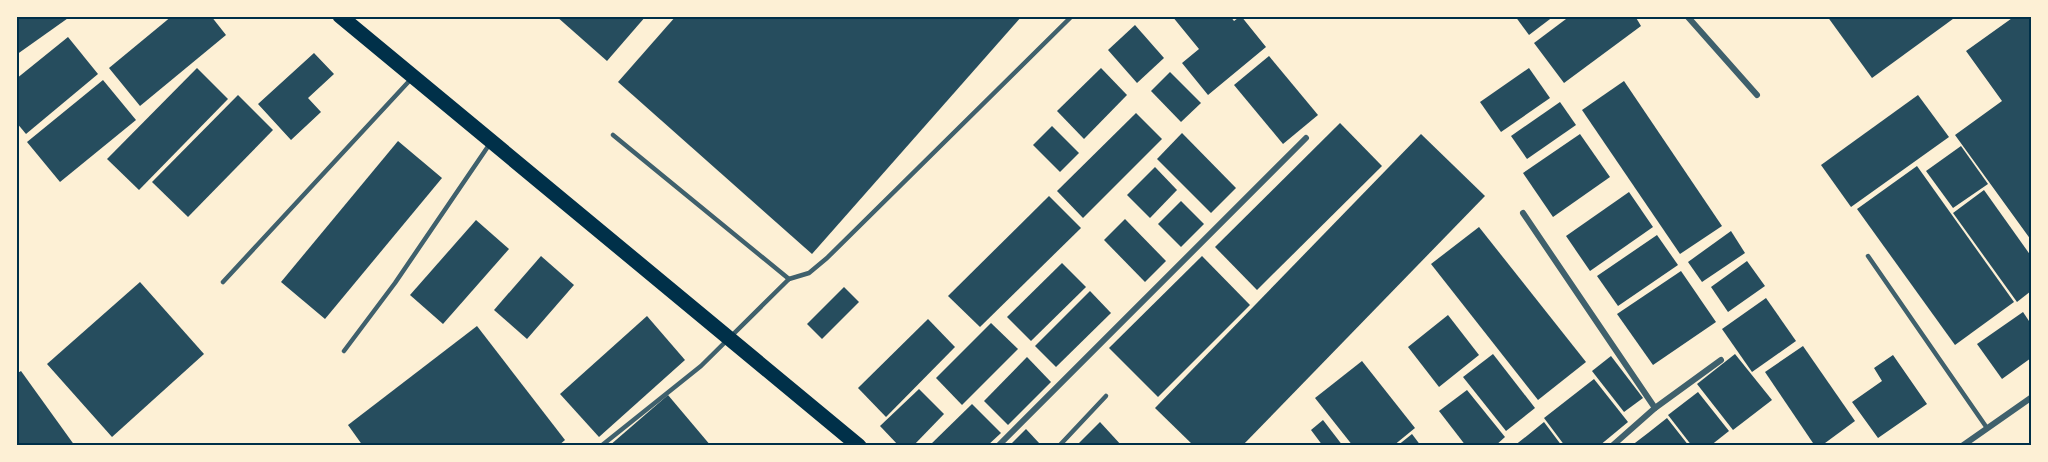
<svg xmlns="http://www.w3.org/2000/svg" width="2048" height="462" font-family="'Nunito Sans',sans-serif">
  <rect width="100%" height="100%" fill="#fdf0d5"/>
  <g fill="#264d5e">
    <path d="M16,16H71L16,55Z"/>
    <path d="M172,16H211L226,35L140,106L109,68Z"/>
    <path d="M556,16H646L607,61Z"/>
    <path d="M676,16H1022L812,254L618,82Z"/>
    <path d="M1172,16H1230L1234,21L1241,16L1266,47L1208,95L1182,63L1199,49Z"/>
    <path d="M1515,16H1554L1529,35Z"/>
    <path d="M1570,16H1635L1641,26L1564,83L1534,43Z"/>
    <path d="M1827,16H1957L1872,78Z"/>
    <path d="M2015,16H2028L2031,22V240L1955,135L2002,101L1966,51Z"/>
    <path d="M1135,25L1164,58L1137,83L1108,50Z"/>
    <path d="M68,37L98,74L26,134L16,122V79Z"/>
    <path d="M314,53L334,74L308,98L321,112L291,140L258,104Z"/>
    <path d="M1269,56L1318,115L1283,144L1234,85Z"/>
    <path d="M197,68L228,99L139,190L107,159Z"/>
    <path d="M1101,68L1127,95L1084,139L1057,111Z"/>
    <path d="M1529,68L1550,98L1501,132L1480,102Z"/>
    <path d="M1170,72L1201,103L1181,122L1151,91Z"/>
    <path d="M103,80L136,120L60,182L27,142Z"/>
    <path d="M1624,81L1722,226L1680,254L1582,110Z"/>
    <path d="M238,95L273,130L188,217L152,182Z"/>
    <path d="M1918,95L1949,137L1851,207L1821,165Z"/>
    <path d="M1560,102L1576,125L1527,159L1511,136Z"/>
    <path d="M1136,113L1162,139L1083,218L1057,191Z"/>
    <path d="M1340,123L1382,166L1257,290L1215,247Z"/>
    <path d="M1052,126L1079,153L1060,172L1033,145Z"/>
    <path d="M1182,133L1236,188L1211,213L1157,159Z"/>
    <path d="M1421,134L1485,196L1242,446H1194L1155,408Z"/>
    <path d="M1580,134L1610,177L1553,217L1523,173Z"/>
    <path d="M398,141L442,178L325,319L281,282Z"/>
    <path d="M1961,146L1988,184L1953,208L1926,171Z"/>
    <path d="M1917,166L2014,302L1955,345L1857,209Z"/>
    <path d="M1155,167L1177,190L1150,218L1127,195Z"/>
    <path d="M1984,190L2031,256V291L2017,302L1953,213Z"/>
    <path d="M1629,192L1653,227L1590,271L1566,236Z"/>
    <path d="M1049,196L1081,228L980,327L948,296Z"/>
    <path d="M1181,201L1204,224L1181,247L1158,224Z"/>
    <path d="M1125,219L1166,261L1145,282L1104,240Z"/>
    <path d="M476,220L509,249L443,324L410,295Z"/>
    <path d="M1479,227L1586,362L1538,400L1431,264Z"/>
    <path d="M1731,231L1745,253L1702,282L1688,262Z"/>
    <path d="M1657,235L1678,265L1618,306L1597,276Z"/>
    <path d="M541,256L574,285L527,339L494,310Z"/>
    <path d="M1202,256L1250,305L1158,397L1109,348Z"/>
    <path d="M1747,261L1765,286L1728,312L1711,287Z"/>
    <path d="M1062,263L1086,287L1031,341L1007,317Z"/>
    <path d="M1681,271L1716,322L1653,365L1617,314Z"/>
    <path d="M140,282L204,354L112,437L47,364Z"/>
    <path d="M844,287L859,302L822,339L807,324Z"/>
    <path d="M1090,291L1111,313L1056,367L1035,346Z"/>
    <path d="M1766,298L1796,341L1752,372L1722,329Z"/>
    <path d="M2023,312L2031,324V358L2002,379L1977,344Z"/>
    <path d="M1448,315L1479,355L1439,387L1408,347Z"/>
    <path d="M647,316L685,360L599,437L560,394Z"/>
    <path d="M928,319L955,347L886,417L858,388Z"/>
    <path d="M991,323L1018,349L962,405L936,378Z"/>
    <path d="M477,326L565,440L558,446H363L348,425Z"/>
    <path d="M1803,346L1855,421L1821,446H1815L1765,372Z"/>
    <path d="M1493,354L1535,408L1506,431L1463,377Z"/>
    <path d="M1735,354L1772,400L1733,430L1697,384Z"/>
    <path d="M1893,355L1927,404L1878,438L1852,402L1882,381L1874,368Z"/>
    <path d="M1611,356L1643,398L1624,412L1592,371Z"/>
    <path d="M1027,357L1051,382L1008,425L984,401Z"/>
    <path d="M1362,361L1415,428L1393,446H1353L1315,398Z"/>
    <path d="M21,371L75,446H16V374Z"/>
    <path d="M1594,379L1628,422L1599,446H1565L1544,418Z"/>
    <path d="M919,389L944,414L913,446H899L880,426Z"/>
    <path d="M1467,390L1505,437L1495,446H1466L1439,411Z"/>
    <path d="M1698,392L1729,431L1710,446H1692L1668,415Z"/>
    <path d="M668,395L711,446H609Z"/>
    <path d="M972,404L1001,433L987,446H929Z"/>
    <path d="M1667,418L1689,446H1631L1648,433Z"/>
    <path d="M1323,420L1343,446H1323L1311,430Z"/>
    <path d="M1100,422L1122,446H1076Z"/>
    <path d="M1544,422L1562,446H1514L1528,435Z"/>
    <path d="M1026,429L1040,444L1009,446Z"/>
    <path d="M1412,434L1421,446H1397Z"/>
  </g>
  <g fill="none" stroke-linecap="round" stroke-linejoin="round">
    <g stroke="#3f606c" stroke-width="4.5">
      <path d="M613,135L789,279"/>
      <path d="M1868,256L1987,428"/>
      <path d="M223,282L412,78"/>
      <path d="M344,351L395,283L489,145"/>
      <path d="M601,446L701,366L789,279L809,273L827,258L1072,16"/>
      <path d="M1059,446L1106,396"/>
    </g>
    <g stroke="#3f606c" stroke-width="6">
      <path d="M1687,16L1757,95"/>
      <path d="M1523,213L1655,408L1612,446"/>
      <path d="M1655,408L1721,360"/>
      <path d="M998,446L1306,138"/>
      <path d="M1962,446L2032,397"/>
    </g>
    <path stroke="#003049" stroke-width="15" d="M340,16L859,446"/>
  </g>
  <rect width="2048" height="462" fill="none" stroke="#fdf0d5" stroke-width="36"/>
  <rect x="18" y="18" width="2012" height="426" fill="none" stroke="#003049" stroke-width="2"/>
</svg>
